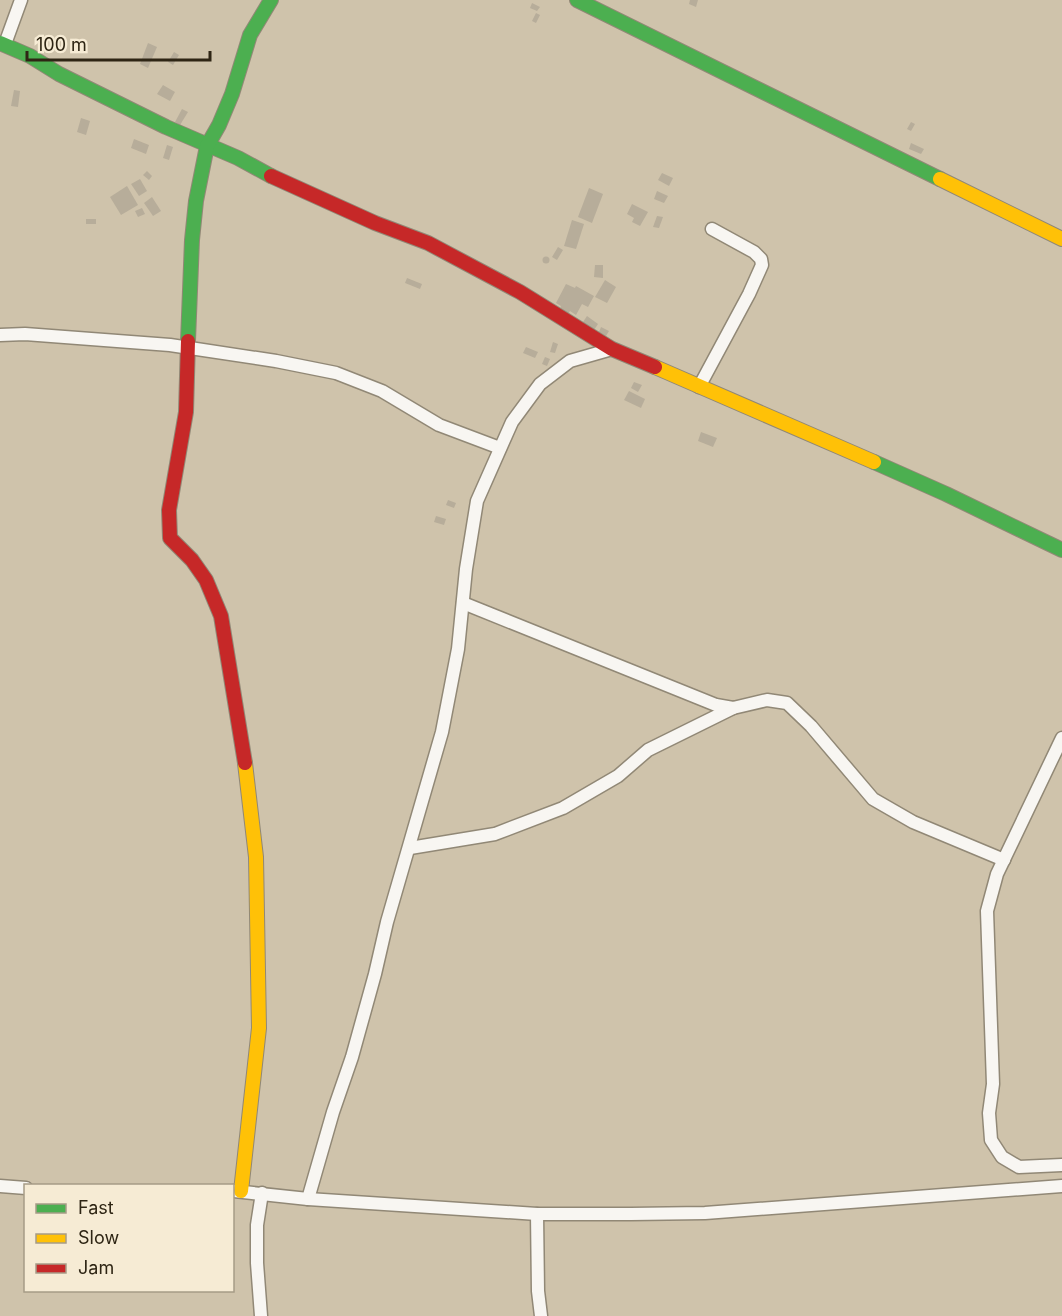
<svg xmlns="http://www.w3.org/2000/svg" width="1062" height="1316" font-family="Inter,sans-serif">
  <rect width="100%" height="100%" fill="#cfc3ab"/>
  <g fill="#b7ad9a">
    <path d="M690,0H698L696,7L689,4Z"/>
    <path d="M532,3L540,7L537,11L530,8Z"/>
    <path d="M536,13L540,15L536,23L532,21Z"/>
    <path d="M148,43L157,47L148,68L140,64Z"/>
    <path d="M174,52L179,55L173,65L168,62Z"/>
    <path d="M163,85L175,92L170,101L157,94Z"/>
    <path d="M14,90L20,91L18,107L11,106Z"/>
    <path d="M182,109L188,112L180,125L175,122Z"/>
    <path d="M81,118L90,121L86,135L77,132Z"/>
    <path d="M911,122L915,124L911,131L907,129Z"/>
    <path d="M134,139L149,145L146,154L131,148Z"/>
    <path d="M911,143L924,149L921,154L909,149Z"/>
    <path d="M167,145L173,147L169,160L163,158Z"/>
    <path d="M147,171L152,176L149,180L143,175Z"/>
    <path d="M662,173L673,178L669,186L658,180Z"/>
    <path d="M140,179L147,191L139,196L131,184Z"/>
    <path d="M127,186L138,205L121,215L110,197Z"/>
    <path d="M589,188L603,194L592,223L578,217Z"/>
    <path d="M657,191L668,196L664,203L654,199Z"/>
    <path d="M152,197L161,211L153,216L144,203Z"/>
    <path d="M632,204L648,212L640,226L632,222L634,218L627,214Z"/>
    <path d="M142,208L145,214L138,217L135,211Z"/>
    <path d="M657,216L663,217L659,228L653,227Z"/>
    <rect x="86" y="219" width="10" height="5"/>
    <path d="M572,220L584,224L576,249L564,246Z"/>
    <path d="M558,247L563,250L557,260L552,257Z"/>
    <circle cx="546" cy="260" r="3.5"/>
    <path d="M595,265H603V278L594,277Z"/>
    <path d="M407,278L422,284L420,289L405,283Z"/>
    <path d="M605,280L616,287L607,303L595,297Z"/>
    <path d="M566,284L575,288L576,286L594,296L588,307L582,304L576,315L570,311L568,314L560,309L561,306L556,303Z"/>
    <path d="M587,316L598,324L594,330L583,322Z"/>
    <path d="M601,327L609,331L606,336L599,332Z"/>
    <path d="M553,342L558,344L555,353L550,352Z"/>
    <path d="M526,347L538,352L535,358L523,353Z"/>
    <path d="M545,357L550,359L547,366L542,364Z"/>
    <path d="M634,382L642,385L638,392L631,388Z"/>
    <path d="M629,391L645,399L641,408L624,400Z"/>
    <path d="M701,432L717,438L713,447L698,441Z"/>
    <path d="M448,500L456,503L454,508L446,505Z"/>
    <path d="M436,516L446,519L444,525L434,522Z"/>
  </g>
  <g fill="none" stroke-linecap="round" stroke-linejoin="round">
    <g stroke="#918876" stroke-width="15">
      <g id="street">
        <path d="M5,44L21,0"/>
        <path d="M0,335L25,334L170,345L276,361L336,373L382,391L439,425L500,448"/>
        <path d="M699,387L749,294L762,265L761,259L754,252L712,229"/>
        <path d="M463,603L716,705L733,708L767,700L787,703L811,726L873,799L913,822L1004,860"/>
        <path d="M1062,738L997,874L987,911L993,1084L989,1113L991,1140L1002,1157L1019,1167L1062,1165"/>
        <path d="M410,848L495,834L563,808L618,776L648,750L733,708"/>
        <path d="M0,1186L26,1188"/>
        <path d="M234,1191L308,1199L537,1214H631L705,1213L1062,1186"/>
        <path d="M308,1199L333,1112L352,1057L375,974L387,922L442,732L458,649L466,569L477,501L512,422L540,384L570,361L612,349"/>
        <path d="M537,1214L538,1291L541,1316"/>
        <path d="M261,1316L257,1263V1225L262,1193"/>
      </g>
    </g>
    <g stroke="#918876" stroke-width="16">
      <g id="fast">
        <path d="M577,0L940,179"/>
        <path d="M0,43L30,56L59,74L166,127L238,158L271,176"/>
        <path d="M188,341L192,240L196,201L207,146L219,125L232,94L250,35L271,0"/>
        <path d="M874,462L946,494L1062,550"/>
      </g>
    </g>
    <g stroke="#918876" stroke-width="16">
      <g id="slow">
        <path d="M940,179L1062,239"/>
        <path d="M655,367L874,462"/>
        <path d="M241,1191L259,1028L256,857L245,763"/>
      </g>
    </g>
    <g stroke="#918876" stroke-width="16">
      <g id="jam">
        <path d="M271,176L375,223L428,243L520,292L612,349L655,367"/>
        <path d="M188,341L186,412L169,510L170,538L192,560L206,580L221,616L245,763"/>
      </g>
    </g>
    <use href="#street" stroke="#f8f6f2" stroke-width="12"/>
    <use href="#fast" stroke="#4caf50" stroke-width="14"/>
    <use href="#slow" stroke="#ffc107" stroke-width="14"/>
    <use href="#jam" stroke="#c62828" stroke-width="14"/>
  </g>
  <rect x="24" y="1184" width="210" height="108" fill="#f6ebd4" stroke="#a69c87" stroke-width="1.5"/>
  <rect x="36" y="1204" width="30" height="9" fill="#4caf50" stroke="#a69c87" stroke-width="1.5"/>
  <text x="78" y="1214" font-size="18" fill="#2e2514">Fast</text>
  <rect x="36" y="1234" width="30" height="9" fill="#ffc107" stroke="#a69c87" stroke-width="1.5"/>
  <text x="78" y="1244" font-size="18" fill="#2e2514">Slow</text>
  <rect x="36" y="1264" width="30" height="9" fill="#c62828" stroke="#a69c87" stroke-width="1.5"/>
  <text x="78" y="1274" font-size="18" fill="#2e2514">Jam</text>
  <path d="M27 51v9h183v-9" fill="none" stroke="#2e2514" stroke-width="3"/>
  <text x="36" y="51" font-size="18" fill="#2e2514" stroke="#f6ebd4" stroke-width="4.5" paint-order="stroke">100 m</text>
</svg>
